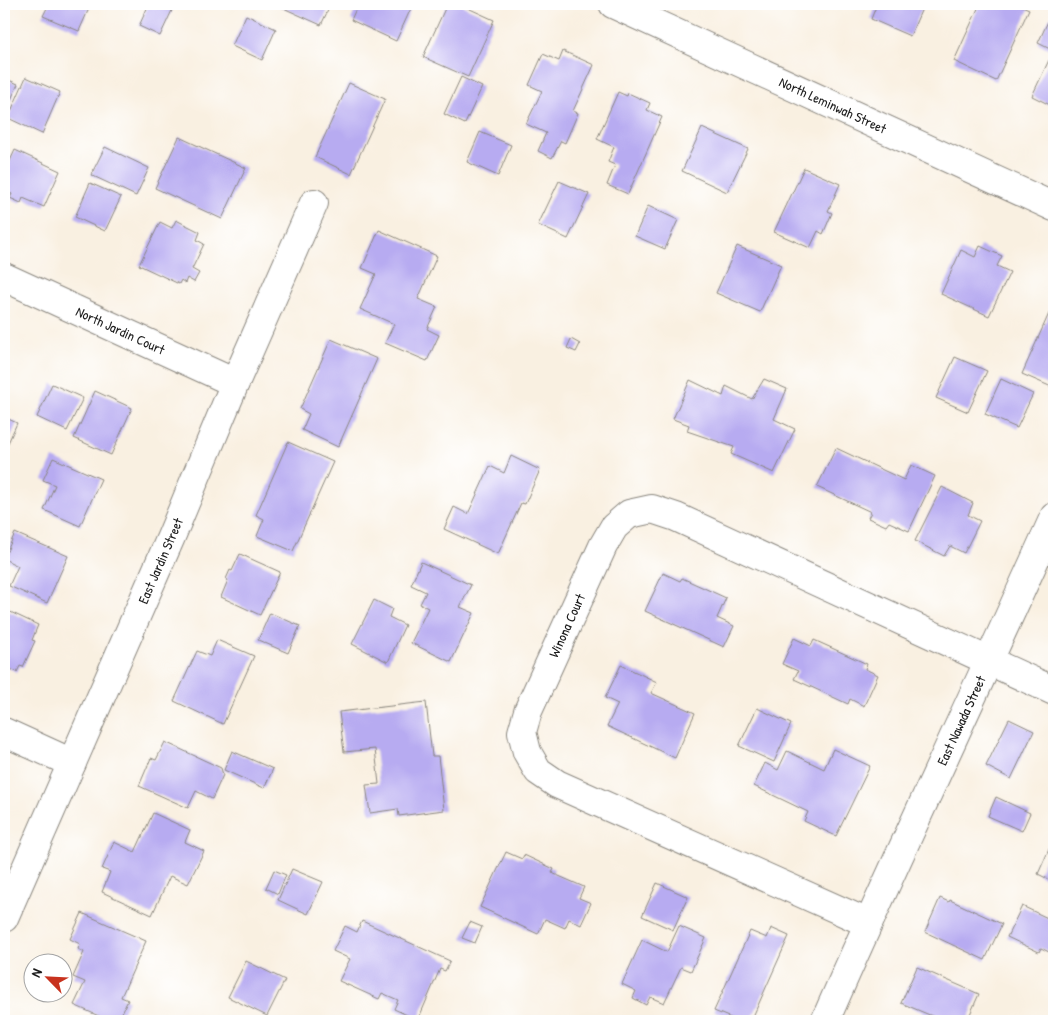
<svg xmlns="http://www.w3.org/2000/svg" width="1058" height="1025" font-family="'Patrick Hand',sans-serif">
  <rect width="100%" height="100%" fill="#fff"/>
  <filter id="ink" filterUnits="userSpaceOnUse"><feTurbulence type="fractalNoise" baseFrequency=".02" numOctaves="2"/><feDisplacementMap in="SourceGraphic" scale="10" xChannelSelector="R" yChannelSelector="G"/><feConvolveMatrix kernelMatrix="1 2 1 2 8 2 1 2 1" color-interpolation-filters="sRGB"/></filter>
  <filter id="wash" filterUnits="userSpaceOnUse"><feTurbulence type="fractalNoise" baseFrequency=".0096" numOctaves="4" result="noise"/><feDisplacementMap in="SourceGraphic" scale="20" xChannelSelector="R" yChannelSelector="G"/><feGaussianBlur stdDeviation="1.12" result="paint"/><feColorMatrix in="noise" values="0 0 0 0 0 0 0 0 0 0 0 0 0 0 0 0 0 1.4 0 .05"/><feComposite in="paint" operator="in"/></filter>
  <g filter="url(#wash)">
    <rect width="100%" height="100%" fill="#f9f0e1"/>
    <g id="blocks">
      <g fill="#b7abf1">
        <path d="M49,4H91L79,31L43,16Z"/>
        <path d="M149,4H175L160,36L139,26Z"/>
        <path d="M280,4H331L321,25L279,6Z"/>
        <path d="M358,4H413L396,41L351,20Z"/>
        <path d="M447,4H459L494,20L468,77L423,57Z"/>
        <path d="M877,4H924L910,36L871,19Z"/>
        <path d="M980,4H1018L1029,9L996,81L954,61Z"/>
        <path d="M246,15L276,29L262,60L232,46Z"/>
        <path d="M1050,17L1054,18V51L1038,43Z"/>
        <path d="M563,51L594,65L573,111L578,113L565,143L561,141L552,158L538,151L546,133L526,124L542,91L529,85L543,54L559,61Z"/>
        <path d="M1049,60L1054,62V107L1032,96Z"/>
        <path d="M26,77L60,92L42,134L8,118Z"/>
        <path d="M461,77L482,87L465,124L444,114Z"/>
        <path d="M4,78L18,84L4,115Z"/>
        <path d="M349,83L385,99L351,174L315,157Z"/>
        <path d="M618,92L627,96L628,93L650,103L647,110L662,117L628,194L607,185L615,165L608,162L614,147L597,139Z"/>
        <path d="M702,128L748,149L727,192L682,171Z"/>
        <path d="M480,132L511,145L498,176L467,162Z"/>
        <path d="M179,137L246,168L222,219L155,188Z"/>
        <path d="M105,147L149,168L136,196L91,175Z"/>
        <path d="M15,150L60,171L44,207L23,198L21,203L10,198L12,194L4,190V174Z"/>
        <path d="M804,168L840,184L828,211L832,213L823,234L818,231L810,248L774,232Z"/>
        <path d="M559,181L589,194L568,239L538,225Z"/>
        <path d="M90,183L121,197L105,231L75,217Z"/>
        <path d="M648,206L678,220L665,249L635,236Z"/>
        <path d="M176,220L200,232L197,240L204,244L192,269L199,273L194,282L187,278L185,283L181,280L179,284L139,265L160,222L172,228Z"/>
        <path d="M379,230L437,256L418,299L437,307L427,329L439,335L427,361L385,343L394,324L360,309L376,274L362,268Z"/>
        <path d="M737,246L781,265L760,312L716,293Z"/>
        <path d="M980,246L1002,256L997,266L1010,272L989,316L941,294L961,250L975,257Z"/>
        <path d="M1051,309L1054,310V388L1022,374Z"/>
        <path d="M331,339L377,359L338,447L302,430L309,414L300,409Z"/>
        <path d="M571,339L580,344L576,352L567,348Z"/>
        <path d="M955,357L987,371L968,412L936,398Z"/>
        <path d="M764,379L787,389L774,419L795,429L774,473L731,454L734,447L687,431L689,425L673,419L690,380L723,396L726,386L752,399Z"/>
        <path d="M1001,379L1033,394L1017,428L985,414Z"/>
        <path d="M52,384L83,398L67,431L37,417Z"/>
        <path d="M95,391L132,408L111,455L74,438Z"/>
        <path d="M4,417L17,423L4,452Z"/>
        <path d="M288,442L333,462L293,551L257,536L264,519L256,515Z"/>
        <path d="M836,448L904,480L911,465L935,476L909,531L889,522L886,526L868,518L871,512L817,487Z"/>
        <path d="M511,456L540,470L525,504L521,503L498,554L444,529L454,507L468,514L490,466L504,473Z"/>
        <path d="M53,458L101,479L80,526L44,510L55,485L43,480Z"/>
        <path d="M942,487L973,503L968,515L980,521L964,553L950,546L944,556L915,541Z"/>
        <path d="M15,533L68,556L47,603L9,586L18,566L4,559V558Z"/>
        <path d="M240,554L280,572L260,615L221,597L228,580L226,579L230,570L232,571Z"/>
        <path d="M421,562L471,585L460,607L474,613L451,662L411,643L428,608L420,604L426,592L411,585Z"/>
        <path d="M663,573L680,581L682,578L726,598L717,618L734,626L724,647L645,611Z"/>
        <path d="M374,600L392,609L389,617L405,625L388,662L352,644Z"/>
        <path d="M4,609L38,625L32,640L35,641L23,667L20,666L17,672L4,666Z"/>
        <path d="M270,613L300,626L288,653L258,640Z"/>
        <path d="M794,638L811,646L814,640L867,664L865,669L878,675L864,706L850,699L848,704L794,679L798,671L782,664Z"/>
        <path d="M217,640L254,656L223,724L174,701L197,651L210,656Z"/>
        <path d="M621,665L657,682L651,693L695,713L675,758L607,726L618,704L605,698Z"/>
        <path d="M426,702L432,756H438L444,810L399,816L398,809L370,813L366,785L379,784L375,749L344,752L339,712Z"/>
        <path d="M757,708L791,724L774,762L739,746Z"/>
        <path d="M1009,719L1034,731L1011,779L986,766Z"/>
        <path d="M165,742L221,768L223,775L212,799L196,791L188,808L139,786L151,758L156,760Z"/>
        <path d="M833,749L870,766L836,836L804,821L808,812L754,786L765,763L778,770L787,751L824,769Z"/>
        <path d="M232,751L273,769L264,788L224,770Z"/>
        <path d="M996,797L1030,813L1022,831L988,816Z"/>
        <path d="M153,813L190,830L185,842L204,851L188,884L170,876L152,915L102,892L110,872L102,869L114,842L135,852Z"/>
        <path d="M1054,838V882L1038,874Z"/>
        <path d="M506,852L522,859L524,855L554,869L552,873L584,887L579,898L591,903L581,925L569,919L565,928L545,919L538,934L480,907Z"/>
        <path d="M292,869L323,882L308,914L278,900Z"/>
        <path d="M274,870L286,875L278,894L266,888Z"/>
        <path d="M657,883L688,897L673,930L642,916Z"/>
        <path d="M940,898L949,902L950,900L1002,924L985,960L925,932Z"/>
        <path d="M1022,906L1054,921L1053,924L1054,925V945L1051,953L1041,948L1039,952L1007,937Z"/>
        <path d="M82,913L146,941L121,997L128,1000L118,1021H110L74,1005L85,982L73,977L84,952L78,949L80,944L70,939Z"/>
        <path d="M362,921L450,961L445,971L440,969L418,1020L394,1009L398,1000L382,993L379,999L339,981L350,959L333,951L345,926L357,932Z"/>
        <path d="M470,922L482,927L475,943L462,938Z"/>
        <path d="M679,926L706,938L691,971L681,967L664,1003L650,997L646,1005L633,998L636,991L622,984L642,940L667,952Z"/>
        <path d="M771,928L789,936L751,1021H738L714,1011L750,931L767,938Z"/>
        <path d="M246,961L285,980L267,1016L228,997Z"/>
        <path d="M917,967L979,994L967,1021H944L901,1003Z"/>
      </g>
    </g>
  </g>
  <g filter="url(#ink)">
    <use href="#blocks" fill-opacity="0" stroke="#8a867e" stroke-width="1"/>
    <g fill="none" stroke-linecap="round" stroke-linejoin="round">
      <g stroke="#8a867e" stroke-width="30">
        <g id="minor">
          <path id="s1" d="M613,4L1054,207"/>
          <path id="s2" d="M4,277L235,383"/>
          <path d="M4,732L72,763"/>
          <path id="s3" d="M4,918L171,537L235,383L314,203"/>
          <path id="s4" d="M868,923L557,784L538,771L527,752L522,732L528,711L603,546L614,527L629,514L652,509L676,517L1054,691"/>
          <path id="s5" d="M825,1021C899,852 979,685 1054,517"/>
        </g>
      </g>
      <use href="#minor" stroke="#fff" stroke-width="28"/>
    </g>
  </g>
  <g text-anchor="middle" stroke-width="4" stroke-linejoin="round" paint-order="stroke">
    <g font-size="14" fill="#1c1c1c" stroke="#fff">
      <text dy="5" stroke="none"><textPath href="#s1" startOffset="242">North Leminwah Street</textPath></text>
      <text dy="5" stroke="none"><textPath href="#s2" startOffset="128">North Jardin Court</textPath></text>
      <text dy="5" stroke="none"><textPath href="#s3" startOffset="390">East Jardin Street</textPath></text>
      <text dy="5" stroke="none"><textPath href="#s4" startOffset="522">Winona Court</textPath></text>
      <text dy="5" stroke="none"><textPath href="#s5" startOffset="330">East Nawada Street</textPath></text>
    </g>
  </g>
  <rect width="1058" height="1025" fill="none" stroke="#fff" stroke-width="20"/>
  <g transform="translate(48 978) rotate(294)"><circle r="24" fill="#ffffff" stroke="#a4a4a4"/>
  <path d="M0-4L9 19L0 12L-9 19Z" fill="#c8321e"/>
  <text y="-8" font-size="14" font-weight="bold" text-anchor="middle" fill="#1c1c1c">N</text>
  </g>
</svg>
